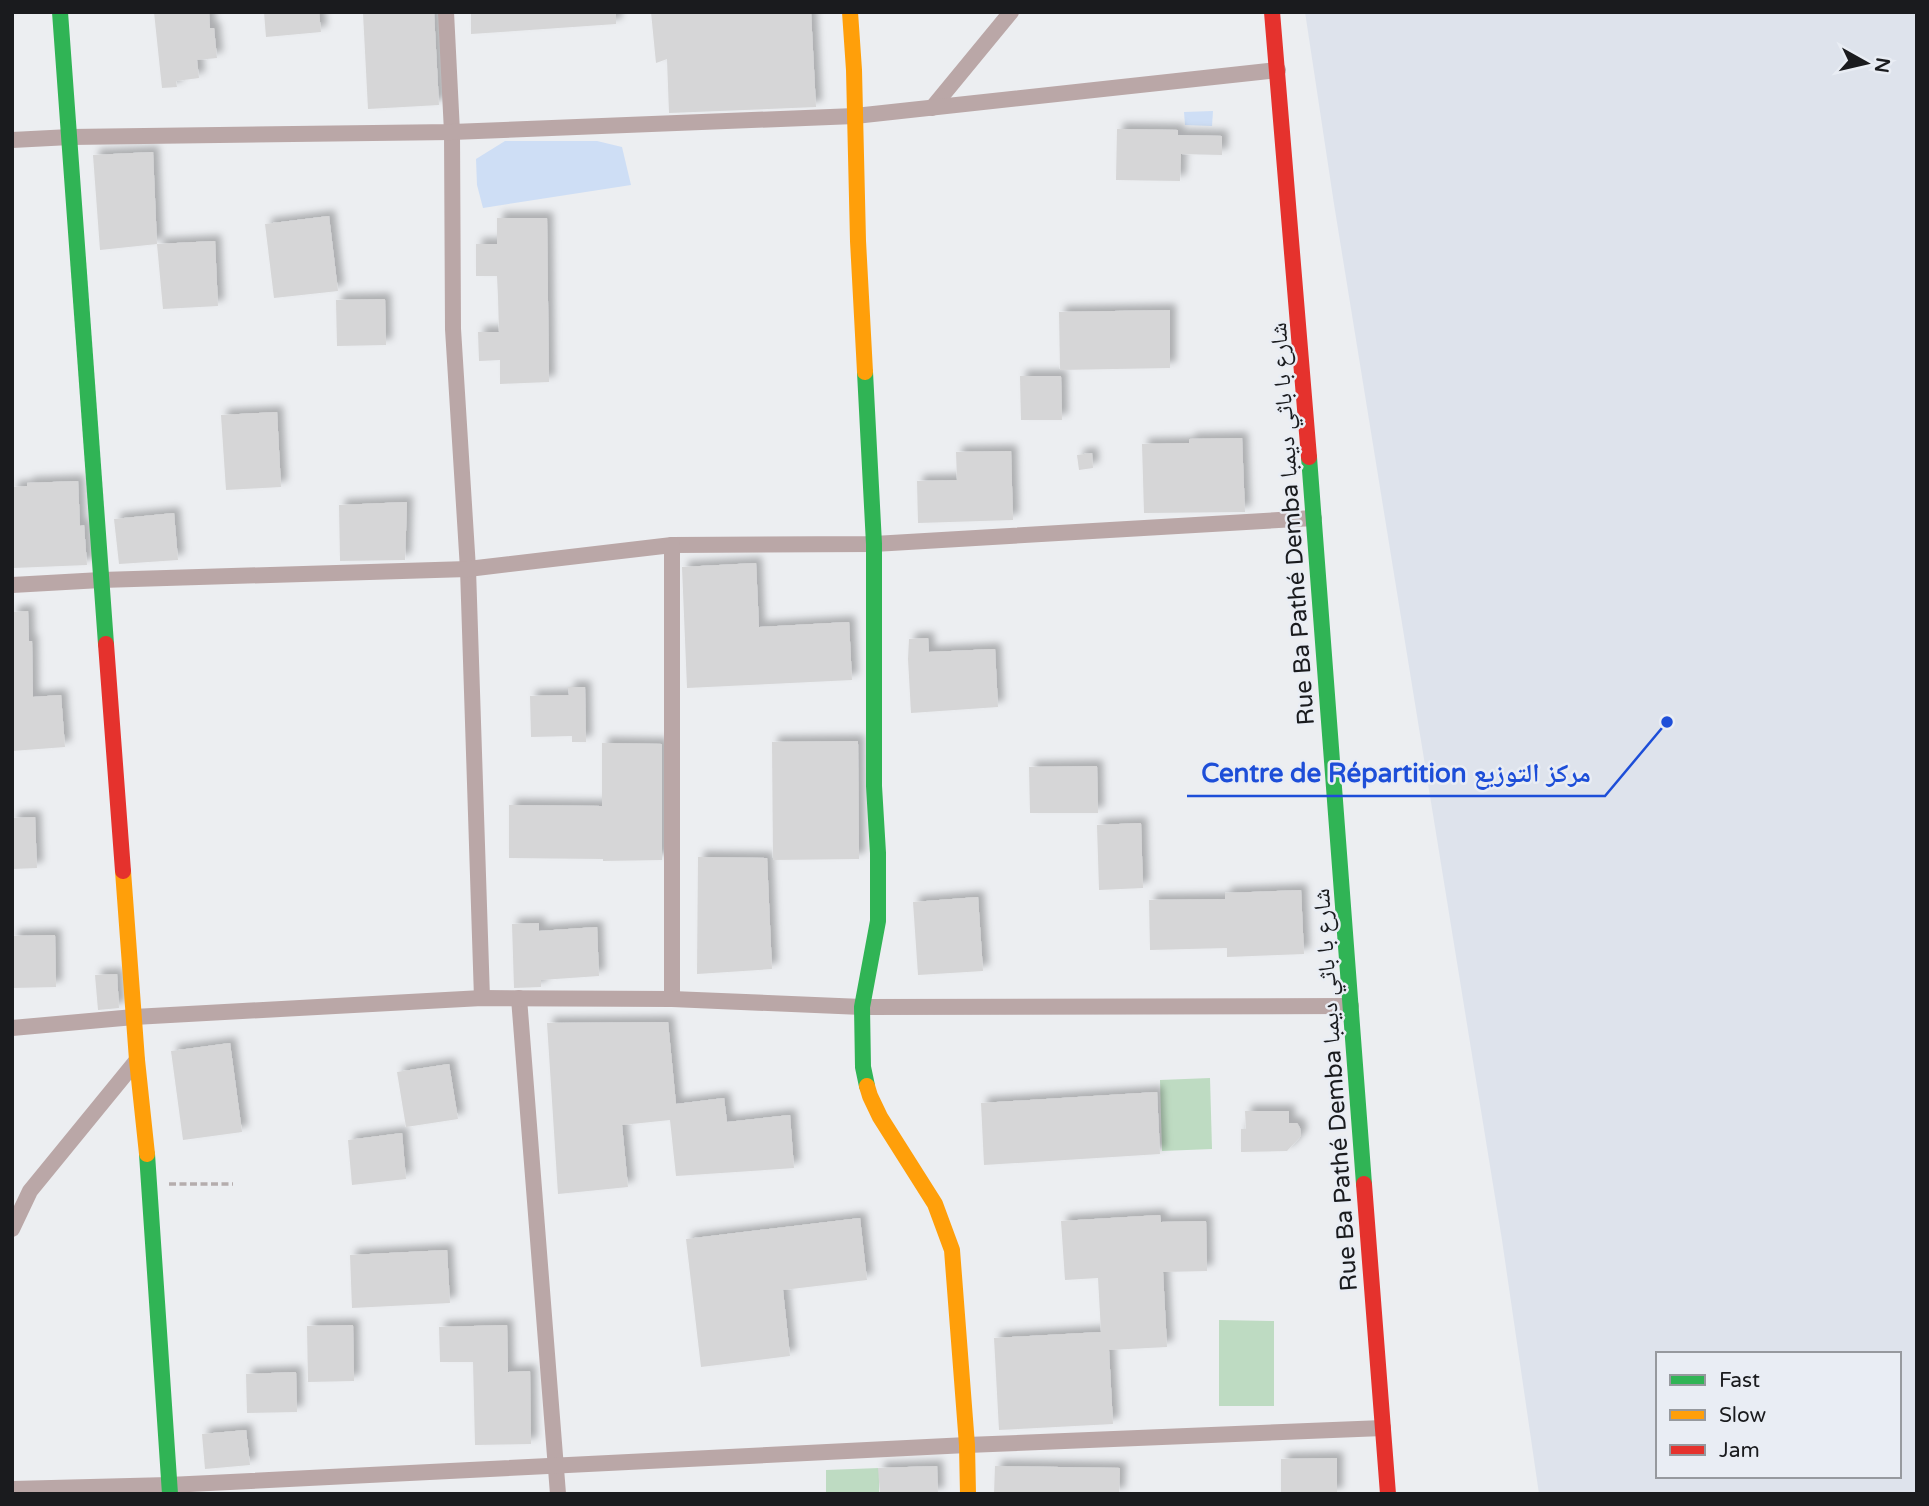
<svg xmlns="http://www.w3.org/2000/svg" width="1929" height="1506" font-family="'Varela Round','Noto Naskh Arabic',sans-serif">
  <defs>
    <filter id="shadow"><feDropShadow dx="6" dy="-6" stdDeviation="3.5" flood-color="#0004"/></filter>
  </defs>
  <rect width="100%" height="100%" fill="#eceef1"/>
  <path fill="#dee3ec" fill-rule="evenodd" d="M1305,12H1917V1494H1539L1502,1240L1334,204ZM1658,1354H1899V1476H1658Z"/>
  <g fill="#bedbc2">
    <path d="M1210,1078L1212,1149L1162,1151L1160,1080Z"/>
    <path d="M1219,1320L1274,1321V1406H1219Z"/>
    <path d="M879,1468V1494H826V1470Z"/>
  </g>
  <g fill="#cedef5">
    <path d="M1213,111L1212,126L1185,125L1184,112Z"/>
    <path d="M505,141H597L622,147L631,185L483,208L477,185L476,159Z"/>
  </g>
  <g fill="#d6d6d7" filter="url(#shadow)">
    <path d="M154,12H209L210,28H214L217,58L197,60L199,78L176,81L177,87L162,88Z"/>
    <path d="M264,12H319L321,32L266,37Z"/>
    <path d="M434,12L439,105L368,109L363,13Z"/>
    <path d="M471,12H616V24L471,34Z"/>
    <path d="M651,12H811L816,107L669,113L667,59L656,63Z"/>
    <path d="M1117,129L1178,130V135L1222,136V155L1181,154L1180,181L1116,180Z"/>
    <path d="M153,152L157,244L100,250L93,155Z"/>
    <path d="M329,216L338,291L274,298L265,224Z"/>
    <path d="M497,218H547L549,382L500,384V360L479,361L478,332H499L498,297L497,276H476V244H497Z"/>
    <path d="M215,241L218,306L163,309L157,244Z"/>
    <path d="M385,299L386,345L337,346L336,300Z"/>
    <path d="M1170,310V368L1060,370L1059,312Z"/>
    <path d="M1020,376H1061L1062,420H1021Z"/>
    <path d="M277,412L281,487L226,490L221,415Z"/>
    <path d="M1242,438L1245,512L1144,513L1142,444L1189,443V439Z"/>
    <path d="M1011,451L1013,520L918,523L917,481L957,480L956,452Z"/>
    <path d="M1092,453L1093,468L1079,470L1077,455Z"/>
    <path d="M78,481L80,526L84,525L87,565L13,568L12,487L27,486V483Z"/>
    <path d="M407,502L405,560L340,561L339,505Z"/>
    <path d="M174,513L178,560L119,564L114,519Z"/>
    <path d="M756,563L759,627L849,622L852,680L687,688L682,567Z"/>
    <path d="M28,611L29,641H32L33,697L61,695L65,747L12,751V612Z"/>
    <path d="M928,638L929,652L995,649L998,707L911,713L908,659L909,639Z"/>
    <path d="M568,687H585L586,742H572V736L531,737L530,696L569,695Z"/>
    <path d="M858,741L859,859L773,860L772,742Z"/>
    <path d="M602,743L662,744V860L603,861V859L509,858V805L602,806Z"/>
    <path d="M1097,766L1098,813H1030L1029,767Z"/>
    <path d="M35,817L37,868L12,869V818Z"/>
    <path d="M1141,823L1143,888L1099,890L1097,825Z"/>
    <path d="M698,857L767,858L772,969L697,974Z"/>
    <path d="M1301,890L1304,954L1227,957V948L1150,950L1149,900L1225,899V893Z"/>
    <path d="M978,897L983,971L918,975L913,902Z"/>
    <path d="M539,923V931L597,927L599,976L541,980V987L514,988L512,924Z"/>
    <path d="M55,935L56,987L12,988V936Z"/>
    <path d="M117,974L119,1008L98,1010L95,975Z"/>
    <path d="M668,1022L676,1104L724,1098L727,1122L790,1115L794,1168L676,1176L670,1120L622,1125L628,1187L558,1194L547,1023Z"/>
    <path d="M230,1043L242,1132L183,1140L171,1051Z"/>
    <path d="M449,1064L458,1119L406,1127L397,1072Z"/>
    <path d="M1157,1092L1160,1154L984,1165L981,1103Z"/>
    <path d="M1245,1111H1289V1123H1297L1300,1128L1301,1136L1287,1151L1241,1152V1129H1246Z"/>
    <path d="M402,1133L406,1179L352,1185L348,1140Z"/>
    <path d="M1160,1215L1161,1222L1206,1221L1207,1271L1163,1272L1167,1347L1109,1350L1113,1424L999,1430L994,1338L1101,1332L1098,1278L1065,1280L1061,1221Z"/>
    <path d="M860,1218L867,1280L783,1290L790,1356L701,1367L686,1239Z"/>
    <path d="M447,1250L450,1303L352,1308L350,1255Z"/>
    <path d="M353,1325L354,1381L308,1382L307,1326Z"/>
    <path d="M507,1325L508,1372L530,1371L531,1444L475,1445L473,1362H440L439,1327Z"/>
    <path d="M296,1372L297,1412L247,1413L246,1374Z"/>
    <path d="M246,1430L250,1465L205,1469L202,1434Z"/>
    <path d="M1337,1458V1494H1281V1459Z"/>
    <path d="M937,1466L938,1494H880L878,1468Z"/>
    <path d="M995,1466L1120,1468L1119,1494H994Z"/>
  </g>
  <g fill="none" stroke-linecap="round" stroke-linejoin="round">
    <path stroke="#b5adad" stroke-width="3.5" stroke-dasharray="7 3.5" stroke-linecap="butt" d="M169,1184H233"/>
    <g stroke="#baa7a7" stroke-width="16">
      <path d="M446,12L452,132L453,329L468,569L482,998"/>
      <path d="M932,108L1011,12"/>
      <path d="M12,140L70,137L452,132L855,116L1278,70"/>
      <path d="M12,585L101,580L468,569L672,545L874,544L1314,518"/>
      <path d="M519,998L558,1494"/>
      <path d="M672,999V545"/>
      <path d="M12,1028L134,1017L482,998L672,999L862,1007L1351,1006"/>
      <path d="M12,1229L30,1191L137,1060"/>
      <path d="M12,1489L169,1485L967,1445L1383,1428"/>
    </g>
    <g stroke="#30b455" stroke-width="16">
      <path d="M60,12L106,644"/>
      <path d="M865,372L874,544V786L878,853V921L862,1007L863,1067L867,1086"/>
      <path d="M1309,457L1364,1184"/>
      <path d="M147,1154L170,1494"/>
    </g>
    <g stroke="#ff9f0a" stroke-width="16">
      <path d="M850,12L854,70L858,241L865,372"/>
      <path d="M123,871L137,1060L147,1154"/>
      <path d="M867,1086L870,1096L880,1117L935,1204L952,1250L967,1445L968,1494"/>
    </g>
    <g stroke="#e5322d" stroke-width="16">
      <path d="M1272,12L1309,457"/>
      <path d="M106,644L123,871"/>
      <path d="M1364,1184L1388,1494"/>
    </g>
  </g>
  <g text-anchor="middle" stroke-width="5" stroke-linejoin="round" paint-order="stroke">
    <g font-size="24" fill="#1a1b1e" stroke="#e9edf4">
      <text transform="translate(1292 524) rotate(-94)" y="8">Rue Ba Pathé Demba شارع با باثي ديمبا</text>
      <text transform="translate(1335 1090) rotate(-94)" y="8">Rue Ba Pathé Demba شارع با باثي ديمبا</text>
    </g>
  </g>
  <path fill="none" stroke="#1d4ed8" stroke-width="2.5" d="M1667 722L1605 796H1187"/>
  <circle fill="#1d4ed8" stroke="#e9edf4" stroke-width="2.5" cx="1667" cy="722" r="7"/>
  <g font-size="26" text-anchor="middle" font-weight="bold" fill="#1d4ed8" stroke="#e9edf4" stroke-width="5" stroke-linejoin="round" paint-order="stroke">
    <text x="1396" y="782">Centre de Répartition مركز التوزيع</text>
  </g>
  <rect width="1929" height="1506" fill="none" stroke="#1a1b1e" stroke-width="28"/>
  <rect x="1656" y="1352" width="245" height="126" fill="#e9edf4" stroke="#96999e" stroke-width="2"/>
  <rect x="1670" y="1375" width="35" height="10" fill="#30b455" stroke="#96999e" stroke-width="2"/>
  <text x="1719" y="1387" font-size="21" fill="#1a1b1e">Fast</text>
  <rect x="1670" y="1410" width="35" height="10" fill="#ff9f0a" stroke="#96999e" stroke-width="2"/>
  <text x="1719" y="1422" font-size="21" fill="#1a1b1e">Slow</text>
  <rect x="1670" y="1445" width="35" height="10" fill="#e5322d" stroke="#96999e" stroke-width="2"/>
  <text x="1719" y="1457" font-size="21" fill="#1a1b1e">Jam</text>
  <g transform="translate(1866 63) rotate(98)" stroke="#e9edf4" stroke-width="5" paint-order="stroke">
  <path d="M0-5L12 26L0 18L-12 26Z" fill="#1a1b1e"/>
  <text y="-10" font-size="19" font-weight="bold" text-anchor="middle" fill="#1a1b1e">N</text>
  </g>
</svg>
